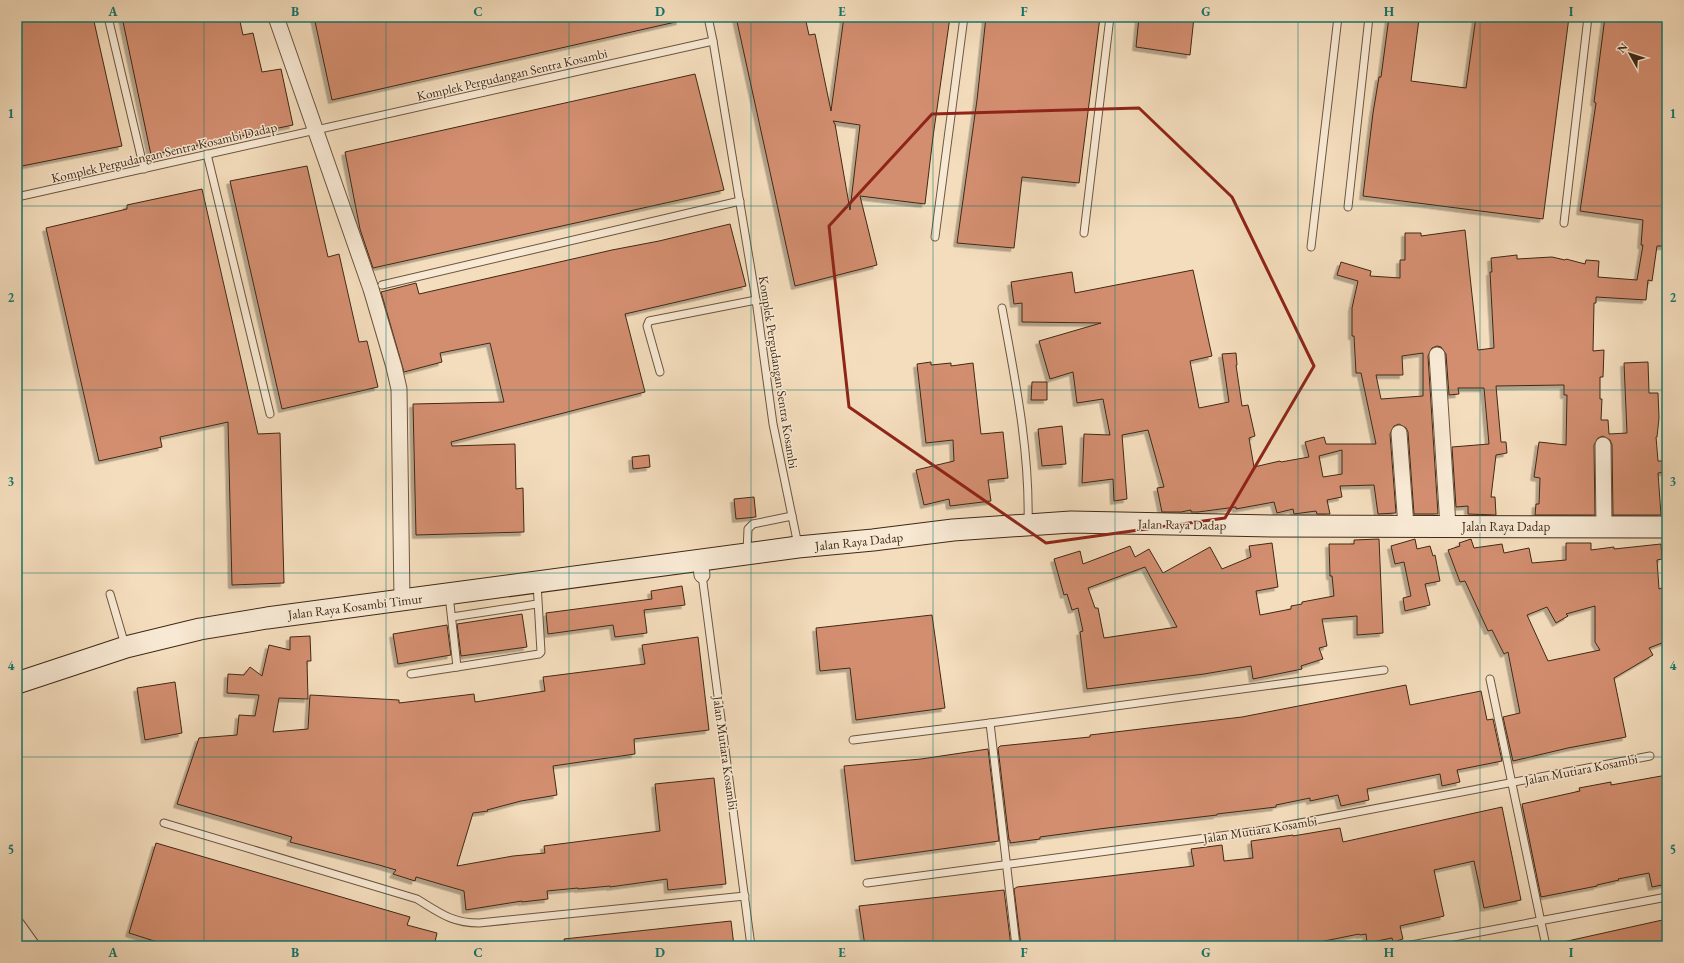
<svg xmlns="http://www.w3.org/2000/svg" width="1684" height="963" font-family="'EB Garamond',serif">
  <defs>
    <filter id="shadow"><feDropShadow dx="-3.5" dy="3.5" stdDeviation="0" flood-color="#0004"/></filter>
  </defs>
  <rect width="100%" height="100%" fill="#f4ddbd"/>
  <filter id="stains"><feTurbulence type="fractalNoise" baseFrequency=".005" numOctaves="4"/><feColorMatrix values="0 0 0 0 .2 0 0 0 0 .09 0 0 0 0 .02 0 0 0 .5 -.17"/></filter>
  <radialGradient id="worn" r=".72"><stop offset=".6" stop-color="#630" stop-opacity="0"/><stop offset="1" stop-color="#630" stop-opacity=".3"/></radialGradient>
  <g fill="#d38e70" stroke="#3f2915" fill-rule="evenodd" filter="url(#shadow)">
    <path d="M17,17H93L122,146L17,167Z"/>
    <path d="M122,17H239L243,35L253,33L262,72L281,69L293,125L151,155Z"/>
    <path d="M314,17H679L680,21L332,100Z"/>
    <path d="M736,17H805L809,35L815,34L831,111L844,17H950L933,137L925,204L860,196L877,265L795,286ZM833,121L860,125L850,210L835,124Z"/>
    <path d="M986,17H1100L1079,183L1022,177L1014,248L957,243L977,100Z"/>
    <path d="M1139,17H1194L1190,55L1136,47Z"/>
    <path d="M1389,17L1419,19L1411,81L1466,88L1476,17H1569L1543,219L1363,196L1373,113L1379,77H1381Z"/>
    <path d="M1605,17H1667V246H1657L1652,281L1648,280L1646,300L1596,297V303H1594L1593,351L1604,350L1603,377H1600V399H1602L1601,420H1608L1609,434L1627,433L1624,363L1648,362L1649,393H1658L1659,418L1657,437H1656L1658,461H1664L1665,472L1658,473L1661,515H1613L1612,445L1610,440L1603,436L1598,438L1594,445L1595,515H1535L1536,504H1539L1540,478L1534,477L1539,442L1566,445L1567,395H1564V385L1496,386L1501,442H1506L1507,453L1496,455L1491,497H1495L1496,515L1468,514V506L1456,507L1452,447L1489,444L1484,388H1458L1459,394L1449,395L1446,354L1441,347L1437,346L1432,348L1428,356L1438,514H1414L1408,432L1406,428L1399,424L1394,426L1390,434L1396,513L1378,514L1374,485L1340,486L1342,497L1327,500L1330,514H1317L1316,511L1294,514L1293,509L1277,513L1274,502L1236,509V507L1198,512H1191V510L1181,512H1162L1157,488L1164,487L1148,430L1122,435L1127,499L1114,501L1113,479L1082,483L1084,434L1110,435L1103,399L1077,403L1073,372L1050,379L1039,341L1101,323L1022,322V303L1014,304L1011,282L1072,272L1075,293L1193,270L1212,356L1190,361L1199,408L1229,402L1222,354L1236,353L1237,365H1236L1242,406L1248,405L1255,436L1249,438L1254,467L1280,461L1281,462L1309,457L1305,442L1324,437L1326,444H1376L1361,373H1356L1354,336H1352V308L1358,281L1337,275L1341,262L1371,271L1370,276L1400,278V260H1405V233H1421V236L1465,230L1478,350L1494,348L1490,272H1492L1491,258L1517,255V259L1552,257L1565,260L1566,259L1585,264L1586,260L1599,261L1598,277L1637,280L1643,245H1641L1643,220L1580,211L1596,103L1594,102ZM1423,353V396L1381,399L1376,375H1403L1402,356ZM1342,450V474L1323,477L1319,456Z"/>
    <path d="M695,74L724,190L373,268L360,229L345,152Z"/>
    <path d="M307,166L328,257L339,254L359,342L367,341L378,387L282,409L230,181Z"/>
    <path d="M202,189L258,434L280,433L284,583L232,585L228,422L160,437L162,447L99,461L46,228L127,209V205Z"/>
    <path d="M730,224L746,286L625,314L645,392L451,442L452,446L515,444L516,489L523,488L524,532L416,535L413,404L504,402L490,343L440,353L442,362L404,372L381,292L416,283L419,294L612,250L659,241Z"/>
    <path d="M931,362V365L951,363V366L973,363L981,434L1003,432L1008,478L988,480L991,501L950,506L949,499L924,505L916,470L954,461L953,440L926,443L917,364Z"/>
    <path d="M1032,382H1047V400H1031Z"/>
    <path d="M1062,426L1066,464L1042,466L1038,429Z"/>
    <path d="M649,455L650,467L633,469L632,457Z"/>
    <path d="M754,497L756,517L736,519L734,499Z"/>
    <path d="M1379,539L1383,633L1357,635V616L1322,619L1327,646L1319,648L1323,659L1301,666L1302,669L1253,679L1251,666L1204,674L1087,689L1080,632L1083,631L1078,608L1072,610L1067,594L1064,595L1054,559L1080,551L1083,564L1130,546L1135,557L1149,549L1163,573L1210,547L1222,569L1251,557L1249,546L1272,543L1278,587L1256,591L1260,615L1291,609V606L1302,604V602L1334,596L1332,576H1330L1329,544H1354V540ZM1145,567L1177,627L1104,638L1098,608H1095L1088,588Z"/>
    <path d="M1415,539L1417,549L1430,546L1433,556L1435,555L1440,581L1425,584L1430,605L1405,611L1403,598L1411,596L1404,562L1395,564L1391,546Z"/>
    <path d="M1471,539L1474,548L1502,544L1504,553L1529,548L1532,563L1566,560V543H1591V550L1614,547V549L1661,544L1662,559L1657,560L1659,589L1667,586V641L1649,648L1653,655L1614,678L1626,737L1568,748L1513,761L1503,717L1520,713L1508,652L1504,654L1492,630L1488,631L1465,581L1460,582L1448,550L1460,546L1459,543ZM1595,606V642L1600,650L1548,661L1527,615L1547,607L1556,623L1568,616L1566,614Z"/>
    <path d="M682,586L685,605L644,610L647,633L615,637L613,625L548,634L546,613L652,599L651,591Z"/>
    <path d="M522,614L527,647L461,656L457,624Z"/>
    <path d="M932,615L945,708L856,720L850,668L820,671L816,628Z"/>
    <path d="M447,625L451,655L398,664L393,634Z"/>
    <path d="M310,636L311,661H307L308,699L279,698L273,732L308,729L310,695L399,700V703L474,694L475,702L545,691L543,677L645,664L642,645L698,637L709,730L634,739L635,754L553,766L557,795L521,801L487,810L488,811L473,813L457,866L513,856L545,853L544,846L660,831L655,784L714,778L726,884L668,890L667,879L610,887V886L578,889V888L547,891L548,899L522,902V901L466,910L464,891L416,877L415,881L393,874L396,870L379,865L290,842L292,837L177,804L199,738L237,735L239,715L255,716L259,695L227,693L228,674L244,675L250,667L262,676L269,645L290,650V637Z"/>
    <path d="M175,682L182,733L145,740L137,688Z"/>
    <path d="M1406,685L1410,705L1481,691L1487,720L1493,719L1502,761L1457,770L1460,782L1442,786L1440,774L1367,789L1369,800L1341,806L1338,795L1310,801V798L1276,805V807L1217,814V815L1099,829L1040,837V839L1010,843V840H1009L998,748L1000,746L1090,737V735L1242,717Z"/>
    <path d="M988,749L999,841L855,861L844,766L921,759Z"/>
    <path d="M1667,775V884L1652,887L1649,873L1618,879L1619,880L1597,885V886L1541,897L1522,804L1580,791L1579,788L1611,782V785Z"/>
    <path d="M1502,807L1521,900L1484,908L1474,861L1434,870L1444,916L1400,926L1403,939L1393,942L1392,938L1367,943L1366,934L1360,935L1359,934L1300,946H1021L1014,889L1017,887L1194,866L1191,849L1222,845L1224,861L1253,858L1251,841L1293,835V836L1340,828L1343,842Z"/>
    <path d="M156,843L410,917L407,925L437,933L434,946H170L129,933Z"/>
    <path d="M1004,890L1011,946H865L859,906Z"/>
    <path d="M1667,919V946H1564L1563,942Z"/>
    <path d="M731,921L734,946H565L564,939Z"/>
  </g>
  <g fill="none" stroke-linecap="round" stroke-linejoin="round">
    <g stroke="#6c563f" stroke-width="9">
      <g id="service">
        <path d="M108,17L144,169"/>
        <path d="M713,41L756,300L773,424L798,545"/>
        <path d="M207,154L270,414"/>
        <path d="M17,197L713,41L708,17"/>
        <path d="M1348,207L1369,17"/>
        <path d="M1564,223L1588,17"/>
        <path d="M1084,233L1110,17"/>
        <path d="M935,237L964,17"/>
        <path d="M1311,247L1338,17"/>
        <path d="M382,285L740,201"/>
        <path d="M1002,308C1015,379 1030,451 1028,524"/>
        <path d="M660,372L647,326L649,321L756,300"/>
        <path d="M747,552L748,529L753,524L792,516"/>
        <path d="M702,575L751,946"/>
        <path d="M110,594L125,645"/>
        <path d="M449,595L457,667L539,654L541,652L537,583"/>
        <path d="M452,617L537,604"/>
        <path d="M411,674L457,667"/>
        <path d="M1490,679L1546,946"/>
        <path d="M990,723L1384,670"/>
        <path d="M853,740L990,723L1016,946"/>
        <path d="M164,823L417,899C440,913 452,923 479,923L745,896"/>
        <path d="M867,883L1258,831L1650,756"/>
        <path d="M1406,946L1667,897"/>
      </g>
    </g>
    <g stroke="#6c563f" stroke-width="17">
      <g id="minor">
        <path d="M276,17L371,289L394,367L399,389L402,600"/>
        <path d="M1437,355L1448,526"/>
        <path d="M1399,433L1406,526"/>
        <path d="M1603,445L1604,527"/>
        <path d="M700,560L702,575"/>
        <path d="M17,925L32,946"/>
      </g>
    </g>
    <g stroke="#3f2915" stroke-width="23">
      <path id="secondary" d="M17,683L126,647L200,629L267,618L798,547L873,540L953,530L1071,522L1274,526L1667,527"/>
    </g>
    <use href="#service" stroke="#f8e9d4" stroke-width="7"/>
    <use href="#minor" stroke="#f8e9d4" stroke-width="15"/>
    <use href="#secondary" stroke="#f8e9d4" stroke-width="21"/>
  </g>
  <path fill="none" stroke="#8f2418" stroke-width="3" stroke-linejoin="round" d="M1139,108L1232,197L1314,366L1225,518L1046,543L849,407L829,226L932,114Z"/>
  <path fill="none" stroke="#0f766e" stroke-width="1" stroke-opacity="0.55" d="M204,17V946M386,17V946M569,17V946M751,17V946M933,17V946M1115,17V946M1298,17V946M1480,17V946M17,206H1667M17,390H1667M17,573H1667M17,757H1667"/>
  <g text-anchor="middle" stroke-width="3" stroke-linejoin="round" paint-order="stroke">
    <g font-size="13" fill="#3f2915" stroke="#f8e9d4">
      <text transform="translate(512 74) rotate(-13)" y="5">Komplek Pergudangan Sentra Kosambi</text>
      <text transform="translate(164 152) rotate(-13)" y="5">Komplek Pergudangan Sentra Kosambi Dadap</text>
      <text transform="translate(779 372) rotate(81)" y="5">Komplek Pergudangan Sentra Kosambi</text>
      <text transform="translate(1182 524) rotate(1)" y="5">Jalan Raya Dadap</text>
      <text x="1506" y="531">Jalan Raya Dadap</text>
      <text transform="translate(859 541) rotate(-6)" y="5">Jalan Raya Dadap</text>
      <text transform="translate(355 606) rotate(-7)" y="5">Jalan Raya Kosambi Timur</text>
      <text transform="translate(726 753) rotate(82)" y="5">Jalan Mutiara Kosambi</text>
      <text transform="translate(1581 769) rotate(-11)" y="5">Jalan Mutiara Kosambi</text>
      <text transform="translate(1260 829) rotate(-9)" y="5">Jalan Mutiara Kosambi</text>
    </g>
  </g>
  <rect width="1684" height="963" fill="none" stroke="#f4ddbd" stroke-width="44"/>
  <g transform="translate(1630 54) rotate(309)" stroke="#f8e9d4" stroke-width="3" paint-order="stroke">
  <path d="M0-3L7 15L0 10L-7 15Z" fill="#3f2915"/>
  <text y="-6" font-size="11" font-weight="bold" text-anchor="middle" fill="#3f2915">N</text>
  </g>
  <rect x="22" y="22" width="1640" height="919" fill="none" stroke="#0f766e" stroke-width="1.5"/>
  <g font-size="13" text-anchor="middle" font-weight="bold" fill="#0f766e">
    <text x="113" y="16">A</text>
    <text x="295" y="16">B</text>
    <text x="478" y="16">C</text>
    <text x="660" y="16">D</text>
    <text x="842" y="16">E</text>
    <text x="1024" y="16">F</text>
    <text x="1206" y="16">G</text>
    <text x="1389" y="16">H</text>
    <text x="1571" y="16">I</text>
    <text x="11" y="118">1</text>
    <text x="1673" y="118">1</text>
    <text x="11" y="302">2</text>
    <text x="1673" y="302">2</text>
    <text x="11" y="486">3</text>
    <text x="1673" y="486">3</text>
    <text x="11" y="670">4</text>
    <text x="1673" y="670">4</text>
    <text x="11" y="854">5</text>
    <text x="1673" y="854">5</text>
    <text x="113" y="957">A</text>
    <text x="295" y="957">B</text>
    <text x="478" y="957">C</text>
    <text x="660" y="957">D</text>
    <text x="842" y="957">E</text>
    <text x="1024" y="957">F</text>
    <text x="1206" y="957">G</text>
    <text x="1389" y="957">H</text>
    <text x="1571" y="957">I</text>
  </g>
  <rect width="100%" height="100%" filter="url(#stains)"/>
  <rect width="100%" height="100%" fill="url(#worn)"/>
</svg>
